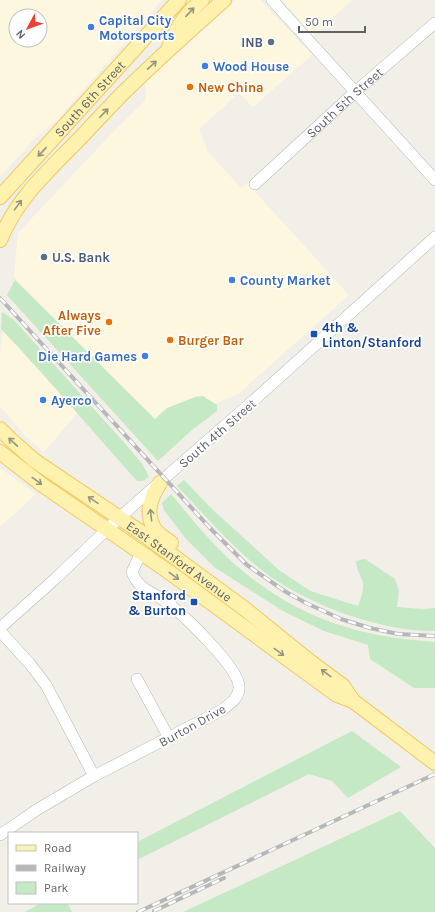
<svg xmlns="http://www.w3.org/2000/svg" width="435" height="912" font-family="Karla,sans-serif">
  <rect width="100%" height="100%" fill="#f1efe8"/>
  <g fill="#fef7e0" fill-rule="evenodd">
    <path d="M0,0H162L57,120L34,139L0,177ZM16,16H40V40H16Z"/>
    <path d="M236,0H260L312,55L253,107L239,93L199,129L208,152L241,188L247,183L349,295L238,394L210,406L155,420L14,277L18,233L116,129L146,100L145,85L147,81Z"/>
    <path d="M283,0H352L312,36Z"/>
    <path d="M3,326L79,411L44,452L25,436L0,406V355Z"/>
    <path d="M0,468L36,494L0,527Z"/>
  </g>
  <g fill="#c5e8c5">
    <path d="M15,280L155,419L167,408L195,397L203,396L217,405V411L192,430L158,461L7,295Z"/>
    <path d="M2,312L14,320L128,447L143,465L149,477L143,481H137C92,431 48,378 1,329Z"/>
    <path d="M184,480L213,510L279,570L310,591L358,606C361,599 365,587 362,580C359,571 357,572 356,561L365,559L395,579L399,590L397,607L422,609L435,608V631C380,632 302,603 259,568C229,544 204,514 177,486Z"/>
    <path d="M171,494C198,527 226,561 261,585C296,611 341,629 384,636C400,639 418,640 435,642V688H414L370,659L368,645L324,631L283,611L214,567L186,539L164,510L162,503Z"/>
    <path d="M352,731L401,767L348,798L332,781L309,774L137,860V842Z"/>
    <path d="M400,811L435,848V912H183Z"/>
    <path d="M41,903H67L72,912H25Z"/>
  </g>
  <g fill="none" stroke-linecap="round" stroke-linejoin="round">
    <g stroke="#b5b8bc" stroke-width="12">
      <g id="minor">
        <path d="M272,0L435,180"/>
        <path id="s1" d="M255,184L355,92L435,23"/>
        <path d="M0,628L56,578L120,517L253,401L435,237"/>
        <path d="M0,631L30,664L46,685L94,776"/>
        <path d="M137,679L169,738"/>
        <path d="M0,835L38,809L94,776L222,710C231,703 240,697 239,686C238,667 182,613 165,601C151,591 139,590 132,572L136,563L142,553"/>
      </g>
    </g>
    <g stroke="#f2c960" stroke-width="16">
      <g id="major">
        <path d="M169,47C178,25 184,16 202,0"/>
        <path id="s2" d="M0,197L179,0"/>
        <path d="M0,240C19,194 52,168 85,133C98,119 111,105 125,91C157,60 190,30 224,0"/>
        <path id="s3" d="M0,429L10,439L35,461L139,531L245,609L308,660L343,686L353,701"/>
        <path d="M0,452L41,484L169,572L337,695L353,701L435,763"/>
        <path d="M160,483C151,496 145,513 154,528C157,534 165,538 171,543"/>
      </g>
    </g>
    <use href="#minor" stroke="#fff" stroke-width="11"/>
    <use href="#major" stroke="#fff2af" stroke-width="14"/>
    <g stroke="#b6b7b8" stroke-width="4">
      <g id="rail">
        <path d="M0,298L210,528L247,565L286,592L306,603L341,619L370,628L398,634L435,636"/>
        <path d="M154,911L224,878"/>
        <path d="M138,912L435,774"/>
      </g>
    </g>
    <use href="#rail" stroke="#fff" stroke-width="2.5" stroke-dasharray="8" stroke-linecap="butt"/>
  </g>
  <defs><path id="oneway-shaft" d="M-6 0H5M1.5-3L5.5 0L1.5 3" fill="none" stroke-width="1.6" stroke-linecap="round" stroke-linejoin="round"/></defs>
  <g stroke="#979581">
    <use href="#oneway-shaft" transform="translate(190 12) rotate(-47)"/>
    <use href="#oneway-shaft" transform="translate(152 65) rotate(-43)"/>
    <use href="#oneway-shaft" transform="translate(104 113) rotate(-46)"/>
    <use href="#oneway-shaft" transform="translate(42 152) rotate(133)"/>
    <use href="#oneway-shaft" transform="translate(18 205) rotate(-54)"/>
    <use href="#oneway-shaft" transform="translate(13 442) rotate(-137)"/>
    <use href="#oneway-shaft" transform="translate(37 481) rotate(36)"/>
    <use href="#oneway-shaft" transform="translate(93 500) rotate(-146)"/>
    <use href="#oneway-shaft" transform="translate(151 515) rotate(-96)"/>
    <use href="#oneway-shaft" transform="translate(174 576) rotate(36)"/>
    <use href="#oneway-shaft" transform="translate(279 652) rotate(36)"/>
    <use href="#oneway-shaft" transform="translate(326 673) rotate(-143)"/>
  </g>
  <g fill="#3f7fe0" stroke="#fff" stroke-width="1.5">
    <circle cx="91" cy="27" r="4"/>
    <circle cx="205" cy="66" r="4"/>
    <circle cx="232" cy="280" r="4"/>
    <circle cx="145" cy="356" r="4"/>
    <circle cx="43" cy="400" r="4"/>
  </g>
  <g fill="#5c6f8a" stroke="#fff" stroke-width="1.5">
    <circle cx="271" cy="42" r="4"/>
    <circle cx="44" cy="257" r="4"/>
  </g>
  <g fill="#e8710a" stroke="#fff" stroke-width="1.5">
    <circle cx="190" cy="87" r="4"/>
    <circle cx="109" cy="322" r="4"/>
    <circle cx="170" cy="340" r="4"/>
  </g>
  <g fill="#1a4fb4" stroke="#fff" stroke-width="1.5">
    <rect x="310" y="330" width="8" height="8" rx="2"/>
    <rect x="190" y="598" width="8" height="8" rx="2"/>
  </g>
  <g text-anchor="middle" stroke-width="3.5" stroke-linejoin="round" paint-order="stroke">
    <g font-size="13" font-weight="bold" fill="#366cbe" stroke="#fff" text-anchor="start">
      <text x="99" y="25">Capital City<tspan x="99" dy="15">Motorsports</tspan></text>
      <text x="213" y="71">Wood House</text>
      <text x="240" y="285">County Market</text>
      <text x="137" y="361" text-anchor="end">Die Hard Games</text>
      <text x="51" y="405">Ayerco</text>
    </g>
    <g font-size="13" font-weight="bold" fill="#4e5e75" stroke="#fff" text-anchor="end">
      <text x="263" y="47">INB</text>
      <text x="52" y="262" text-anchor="start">U.S. Bank</text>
    </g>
    <g font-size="13" font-weight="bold" fill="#c56008" stroke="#fff" text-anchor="start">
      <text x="198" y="92">New China</text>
      <text x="101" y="320" text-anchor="end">Always<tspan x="101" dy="15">After Five</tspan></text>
      <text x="178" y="345">Burger Bar</text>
    </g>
    <g font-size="13" fill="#5f6368" stroke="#fff">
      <text dy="5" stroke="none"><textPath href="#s2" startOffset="133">South 6th Street</textPath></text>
      <text dy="5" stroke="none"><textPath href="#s1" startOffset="121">South 5th Street</textPath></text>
      <text transform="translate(217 433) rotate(-41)" y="5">South 4th Street</text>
      <text dy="5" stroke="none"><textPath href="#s3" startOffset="223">East Stanford Avenue</textPath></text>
      <text transform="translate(192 725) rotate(-29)" y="5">Burton Drive</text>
    </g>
    <g font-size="13" font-weight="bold" fill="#164399" stroke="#fff" text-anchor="start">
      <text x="322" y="332">4th &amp;<tspan x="322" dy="15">Linton/Stanford</tspan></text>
      <text x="186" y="600" text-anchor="end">Stanford<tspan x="186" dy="15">&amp; Burton</tspan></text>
    </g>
  </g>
  <rect x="8" y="832" width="130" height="72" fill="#ffffff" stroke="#bfc1c3"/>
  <rect x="16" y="845" width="20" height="6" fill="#fff2af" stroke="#bfc1c3"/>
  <text x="44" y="852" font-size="12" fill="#5f6368">Road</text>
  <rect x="16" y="865" width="20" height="6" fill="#b6b7b8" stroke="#bfc1c3"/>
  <text x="44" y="872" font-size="12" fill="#5f6368">Railway</text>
  <rect x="16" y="882" width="20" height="12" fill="#c5e8c5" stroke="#bfc1c3"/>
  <text x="44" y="892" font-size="12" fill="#5f6368">Park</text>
  <g transform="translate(28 28) rotate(229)"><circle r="19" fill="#ffffff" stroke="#bfc1c3"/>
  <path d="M0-3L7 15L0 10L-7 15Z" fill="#ea4335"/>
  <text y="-6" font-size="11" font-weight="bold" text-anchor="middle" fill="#5f6368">N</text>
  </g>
  <path d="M299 26v6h66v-6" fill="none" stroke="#5f6368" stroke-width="2"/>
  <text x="305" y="26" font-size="12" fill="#5f6368" stroke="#ffffff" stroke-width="3" paint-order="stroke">50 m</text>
</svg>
